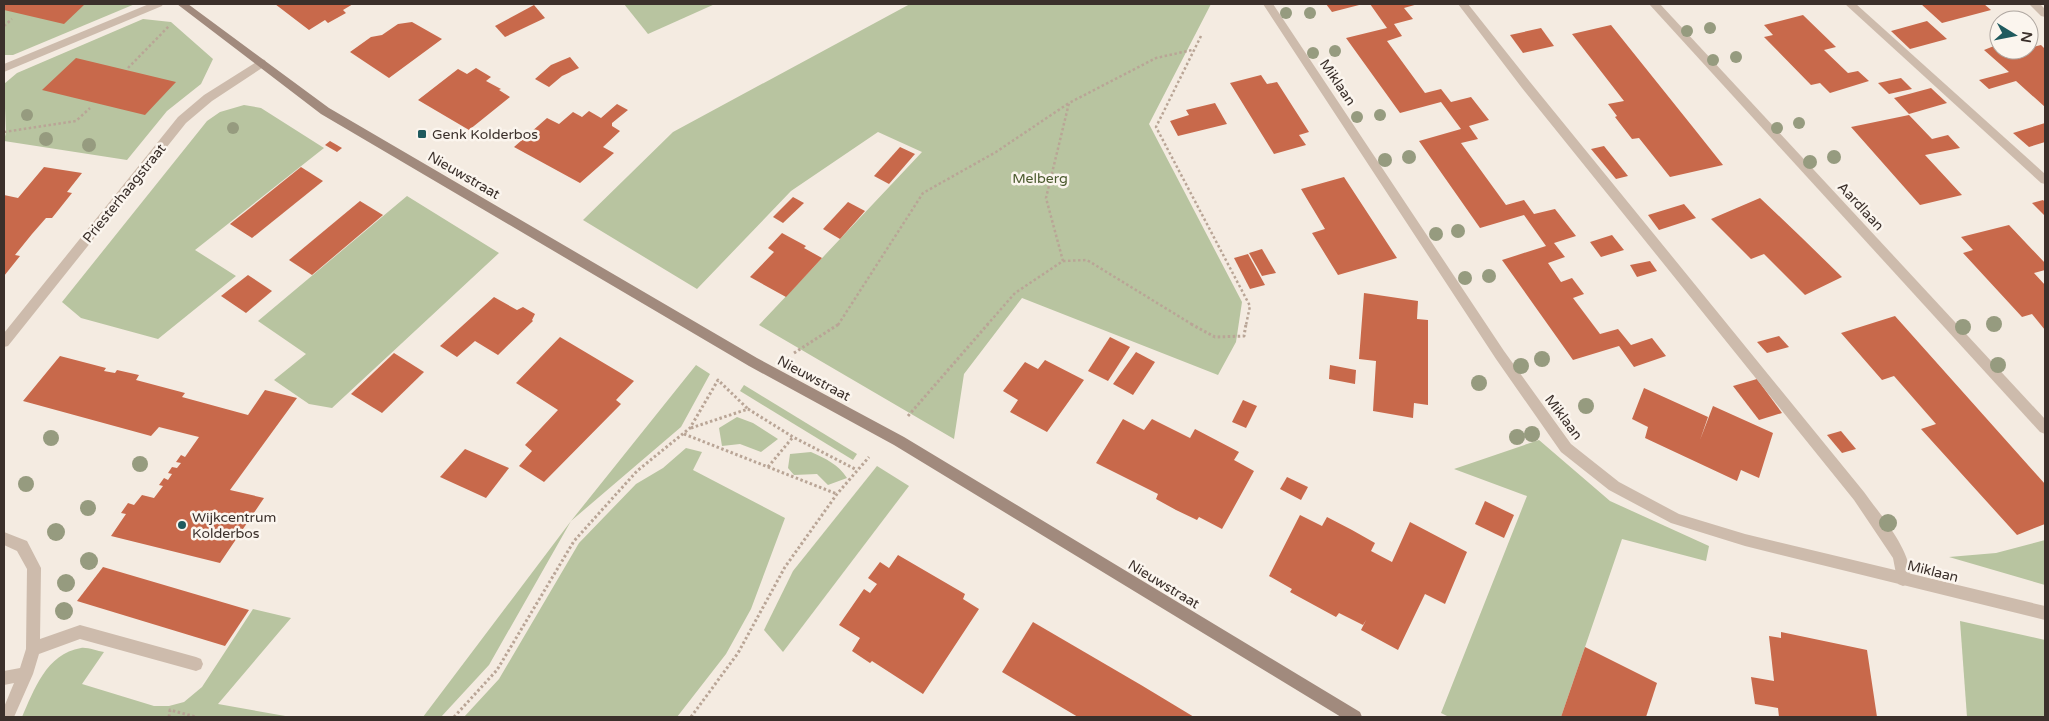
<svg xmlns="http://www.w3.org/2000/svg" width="2049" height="721" font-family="'Varela Round',sans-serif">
  <rect width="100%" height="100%" fill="#f4ebe1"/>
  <g fill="#b8c4a0">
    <path d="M4,4H135L13,55H4Z"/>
    <path d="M624,4H715L648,34Z"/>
    <path d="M910,4H1211L1149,124L1242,302L1236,342L1218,375L1022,298L964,374L954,439L759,325L922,152L878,132L791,191L697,289L583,220L673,132Z"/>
    <path d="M143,19L171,22L213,59L201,84L167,111L127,160L4,141L6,132L4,84L17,73Z"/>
    <path d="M244,105L261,108L324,148L195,250L236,276L158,339L81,318L62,302L207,121L220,112Z"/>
    <path d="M407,196L499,253L332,408L309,404L274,380L306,354L258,321Z"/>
    <path d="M696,365L710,374L681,427L571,521L489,665L441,717H423L571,521Z"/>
    <path d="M744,385L857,454L853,460L740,391Z"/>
    <path d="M737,417L753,423L778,439L761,452L740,444L722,446L719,428Z"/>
    <path d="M1539,440L1610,501L1709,546L1706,561L1622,539L1561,717H1449L1441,713L1527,496L1454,469Z"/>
    <path d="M686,448L702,452L693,470L785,518L751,609L726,654L677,717H464L499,679L579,543L636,484L663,468Z"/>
    <path d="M811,452C826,459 838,464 847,478L828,485L817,474L794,475L788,468L790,454Z"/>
    <path d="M877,466L909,486L783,652L764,630L793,571Z"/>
    <path d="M2045,540V585L1949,557L1996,553Z"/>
    <path d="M253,609L291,618L218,704L291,717H22C34,690 46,654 81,648C87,647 97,651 104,652L82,684L154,706H169L184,702L202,687Z"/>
    <path d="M1960,621L2045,640V717H1967Z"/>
  </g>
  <g fill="#c8694b">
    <path d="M4,4H85L64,24L4,10Z"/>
    <path d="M275,4H353L343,10L346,13L328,23L325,20L309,30Z"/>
    <path d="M1326,4H1363L1332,12Z"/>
    <path d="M1370,4H1418L1404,8L1413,19L1394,24L1402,36L1387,41L1425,93L1441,89L1451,102L1471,97L1489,120L1469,126L1478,139L1461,143L1506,205L1524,200L1534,214L1555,209L1576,236L1554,243L1565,257L1548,263L1561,282L1572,278L1584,294L1573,298L1600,334L1618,329L1631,345L1652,338L1666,356L1634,367L1619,346L1573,360L1502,260L1546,246L1524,215L1480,228L1419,141L1461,129L1441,102L1400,113L1346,38L1387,28Z"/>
    <path d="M1921,4H1984L1991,10L1942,23Z"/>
    <path d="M534,5L545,18L505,37L495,26Z"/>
    <path d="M1803,15L1836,47L1824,50L1848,73L1858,71L1869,81L1830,93L1820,83L1811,85L1764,37L1773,35L1764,25Z"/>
    <path d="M1927,21L1947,39L1910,49L1891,31Z"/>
    <path d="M412,22L442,39L389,78L350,52L371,37L382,35L398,24Z"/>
    <path d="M1611,25L1692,126L1723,165L1670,177L1639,138L1632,139L1615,117L1617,116L1608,104L1624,101L1572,34Z"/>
    <path d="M1541,28L1554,46L1523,53L1510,35Z"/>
    <path d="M1999,44V50H2029V44L2033,47L2041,45L2045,49V107L2016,81L1989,89L1979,80L2009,72L1984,50Z"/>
    <path d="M570,57L579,68L562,76L549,87L535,79L551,65Z"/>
    <path d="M76,58L176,82L145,115L42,90Z"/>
    <path d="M476,68L491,77L486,81L501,89L499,90L510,97L469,130L418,100L458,69L467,74Z"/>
    <path d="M1261,75L1267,84L1277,82L1309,132L1299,135L1306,145L1274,154L1230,83Z"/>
    <path d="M1901,78L1912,89L1889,94L1878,83Z"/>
    <path d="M1931,88L1947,103L1909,114L1894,98Z"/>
    <path d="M1215,103L1227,124L1178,136L1170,121L1189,115L1186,110Z"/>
    <path d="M617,104L628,110L612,123V126L620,131L603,147L614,153L580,183L514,147L547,118L559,124L573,112L582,117L589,111L601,118Z"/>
    <path d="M1909,115L1932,139L1948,135L1960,148L1925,155L1962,195L1920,205L1851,127Z"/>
    <path d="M2045,123V142L2029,147L2013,133Z"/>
    <path d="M330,141L342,148L337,152L325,145Z"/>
    <path d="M1604,146L1628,176L1616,179L1591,149Z"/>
    <path d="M900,147L915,154L889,184L874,176Z"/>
    <path d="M44,167L82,173L67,192L72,193L52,218H46L32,234L15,255L20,256L4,276V195L18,198Z"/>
    <path d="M301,167L323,181L252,238L230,224Z"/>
    <path d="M1344,177L1397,258L1338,275L1312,233L1325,229L1301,189Z"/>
    <path d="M793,197L804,203L783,223L773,217Z"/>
    <path d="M1760,198L1801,237L1842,277L1805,295L1764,254L1751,259L1711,219Z"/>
    <path d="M2043,200L2045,202V216L2032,203Z"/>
    <path d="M360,201L383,215L312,275L289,260Z"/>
    <path d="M848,202L865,211L840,239L823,229Z"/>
    <path d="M1684,204L1696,218L1659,230L1648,215Z"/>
    <path d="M2009,225L2045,263V270L2034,273L2045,285V330L2032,314L2022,317L1963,253L1973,250L1961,237Z"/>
    <path d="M782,233L806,246L804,248L822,258L786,297L750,277L774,252L768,248Z"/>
    <path d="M1612,235L1624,250L1601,257L1590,242Z"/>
    <path d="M1262,249L1276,273L1262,276L1249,253Z"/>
    <path d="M1248,254L1265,285L1250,289L1234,258Z"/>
    <path d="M1650,261L1657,271L1637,277L1630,265Z"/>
    <path d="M248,275L272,291L246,313L221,296Z"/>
    <path d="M1364,293L1418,301L1417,319L1428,320V405L1414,403L1413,418L1373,411L1376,361L1359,359Z"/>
    <path d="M494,297L517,310L523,307L535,314L532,320L533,321L498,355L475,341L457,357L440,346Z"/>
    <path d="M1895,316L2045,484V524L2017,535L1921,429L1936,424L1894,376L1882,380L1841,333Z"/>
    <path d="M1779,336L1789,347L1767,353L1757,342Z"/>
    <path d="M560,337L634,381L616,400L621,404L544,482L519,466L532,451L525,445L558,410L516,383Z"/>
    <path d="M1110,337L1130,347L1108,381L1088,371Z"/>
    <path d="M1136,352L1155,362L1133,395L1113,384Z"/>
    <path d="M394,353L424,372L382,413L351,394Z"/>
    <path d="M60,356L106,368L104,371L115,373L117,370L139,375L136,380L185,393L182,397L248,415L265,390L297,398L230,490L264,498L220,563L111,536L126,514L121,513L128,503L134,505L142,495L154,498L163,486L159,485L164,478L168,480L172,474L168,473L172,467L177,468L181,463L176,462L181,455L185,457L199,437L159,427L151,436L23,401Z"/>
    <path d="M1045,360L1084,380L1047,432L1010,412L1018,400L1003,391L1025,362L1038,369Z"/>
    <path d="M1330,365L1356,370L1355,384L1329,379Z"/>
    <path d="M1757,379L1782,413L1759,420L1733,386Z"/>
    <path d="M1644,388L1708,417L1700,440L1713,406L1773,433L1759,478L1741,470L1737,481L1645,438L1648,427L1632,419Z"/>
    <path d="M1243,400L1257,406L1246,428L1232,422Z"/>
    <path d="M1123,419L1144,430L1152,419L1190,438L1195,429L1239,452L1234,460L1254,471L1222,529L1199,517L1197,520L1176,510L1156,499L1158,494L1096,463Z"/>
    <path d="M1841,431L1856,449L1842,453L1827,435Z"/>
    <path d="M465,449L509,468L486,498L440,477Z"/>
    <path d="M1287,477L1308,487L1301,500L1280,489Z"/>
    <path d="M1485,501L1514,515L1504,538L1475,524Z"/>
    <path d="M1300,515L1322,526L1327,517L1352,530L1375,543L1371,551L1392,562L1410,522L1467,552L1445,604L1425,594L1398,650L1361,630L1366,620L1363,625L1339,613L1336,617L1290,592L1292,589L1269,576Z"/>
    <path d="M898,555L965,594L963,599L979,609L923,694L872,661L870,663L852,651L860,638L839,625L864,589L870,593L877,584L868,578L880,562L889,568Z"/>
    <path d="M103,567L249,610L225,646L77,601Z"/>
    <path d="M1033,622L1141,685L1194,717H1078L1002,672Z"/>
    <path d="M1781,632L1867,650L1877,717H1779L1778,708L1755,704L1751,677L1774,681L1769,636L1781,638Z"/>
    <path d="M1585,647L1657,683L1646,717H1561Z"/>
  </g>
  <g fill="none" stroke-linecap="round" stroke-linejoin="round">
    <g stroke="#b9a596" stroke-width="2.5" stroke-dasharray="2.5 2.5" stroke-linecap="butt">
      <path d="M4,26L12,19"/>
      <path d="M1201,36L1156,127L1250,306L1246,325"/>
      <path d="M128,68L169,26"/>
      <path d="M4,132L76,121L90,108"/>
      <path d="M1063,261L1087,260L1193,325"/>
      <path d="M838,325L923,193L996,152L1069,103"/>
      <path d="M987,325L1015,293L1063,261L1046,198L1069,103L1156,58L1192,50"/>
    </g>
    <g stroke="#b9a596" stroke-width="3" stroke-dasharray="2.5 2.5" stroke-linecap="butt">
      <path d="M1191,324L1215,337L1244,336L1246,324"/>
      <path d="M794,353L839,324"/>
      <path d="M908,416L988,324"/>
      <path d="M691,428L748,409L793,437L857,470"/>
      <path d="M684,434L837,494"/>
      <path d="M768,467L793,437"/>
      <path d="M169,717L170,710L196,717"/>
      <path d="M454,717L497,670L574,541L637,471L690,428L718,380L748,409"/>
      <path d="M691,717L738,653L785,567L837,494L869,457"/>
    </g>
    <g fill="#cdbbac" fill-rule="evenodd">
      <path d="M149,4H163L162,6L4,72V64Z"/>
      <path d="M1458,4H1468L1530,82L1864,492C1878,512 1919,558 1908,584L1903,586L1898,584L1893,558L1854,500L1522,88Z"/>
      <path d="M1845,4H1856L2045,174V184L2041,183Z"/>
    </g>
    <g fill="#cdbbac" fill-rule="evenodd">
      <path d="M1263,4H1273L1504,351L1571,444L1619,482L1679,514L1745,534L2045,606V620L1745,546L1671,523L1609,490L1561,452L1496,359Z"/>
      <path d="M1649,4H1660L2045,419V434L2040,432Z"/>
      <path d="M2029,4H2040L2045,9V17L2041,16Z"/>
      <path d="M261,59L265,60L266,63L265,66L212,101L186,123L8,346L4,347V333L178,117L204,95Z"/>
      <path d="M4,532L27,541L41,568L40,639L80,625L196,657L201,659L203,664L201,669L196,671L80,639L39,654L33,674L14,717H4V707L14,683L4,685V671L20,668L26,649L27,569L17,551L4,545Z"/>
    </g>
    <path fill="#a18a7d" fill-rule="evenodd" d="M177,4H188L329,108L757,358L904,437L1360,712L1362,717H1341L894,445L749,366L321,114Z"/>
  </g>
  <g fill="#969b7f">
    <circle cx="1286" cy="13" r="6"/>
    <circle cx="1310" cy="13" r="6"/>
    <circle cx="1710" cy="28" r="6"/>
    <circle cx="1687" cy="31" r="6"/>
    <circle cx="1335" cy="51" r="6"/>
    <circle cx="1313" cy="53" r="6"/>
    <circle cx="1736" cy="57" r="6"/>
    <circle cx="1713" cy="60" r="6"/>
    <circle cx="27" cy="115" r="6"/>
    <circle cx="1380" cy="115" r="6"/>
    <circle cx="1357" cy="117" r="6"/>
    <circle cx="1799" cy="123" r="6"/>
    <circle cx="233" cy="128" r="6"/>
    <circle cx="1777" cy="128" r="6"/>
    <circle cx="46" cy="139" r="7"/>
    <circle cx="89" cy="145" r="7"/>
    <circle cx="1409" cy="157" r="7"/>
    <circle cx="1834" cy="157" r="7"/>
    <circle cx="1385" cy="160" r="7"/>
    <circle cx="1810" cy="162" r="7"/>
    <circle cx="1458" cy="231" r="7"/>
    <circle cx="1436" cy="234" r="7"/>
    <circle cx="1489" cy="276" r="7"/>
    <circle cx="1465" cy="278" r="7"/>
    <circle cx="1994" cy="324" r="8"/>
    <circle cx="1963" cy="327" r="8"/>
    <circle cx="1542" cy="359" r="8"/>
    <circle cx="1998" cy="365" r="8"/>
    <circle cx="1521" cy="366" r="8"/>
    <circle cx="1479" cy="383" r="8"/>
    <circle cx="1586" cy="406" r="8"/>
    <circle cx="1532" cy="434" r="8"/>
    <circle cx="1517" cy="437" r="8"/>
    <circle cx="51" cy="438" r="8"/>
    <circle cx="140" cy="464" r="8"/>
    <circle cx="26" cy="484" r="8"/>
    <circle cx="88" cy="508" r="8"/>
    <circle cx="1888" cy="523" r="9"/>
    <circle cx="56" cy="532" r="9"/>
    <circle cx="89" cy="561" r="9"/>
    <circle cx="66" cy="583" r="9"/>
    <circle cx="64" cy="611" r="9"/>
  </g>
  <g fill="#1f5a5e" stroke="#fbf5ee" stroke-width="2">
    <rect x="417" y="129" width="10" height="10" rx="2.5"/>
    <circle cx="182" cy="525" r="5"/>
  </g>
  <g text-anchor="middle" stroke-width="5" stroke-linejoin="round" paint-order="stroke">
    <g font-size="14" fill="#3b302b" stroke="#fbf5ee">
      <text transform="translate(1338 82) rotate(56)" y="5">Miklaan</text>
      <text transform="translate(464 175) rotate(30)" y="5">Nieuwstraat</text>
      <text transform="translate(124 193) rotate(-51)" y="5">Priesterhaagstraat</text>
      <text transform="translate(1861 206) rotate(47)" y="5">Aardlaan</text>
      <text transform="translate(814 378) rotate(28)" y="5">Nieuwstraat</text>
      <text transform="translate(1564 417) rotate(53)" y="5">Miklaan</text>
      <text transform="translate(1933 571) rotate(14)" y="5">Miklaan</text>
      <text transform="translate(1164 584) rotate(31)" y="5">Nieuwstraat</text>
    </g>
    <g font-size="14" fill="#3b302b" stroke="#fbf5ee" text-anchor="start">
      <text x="432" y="139">Genk Kolderbos</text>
      <text x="192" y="522">Wijkcentrum<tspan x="192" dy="16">Kolderbos</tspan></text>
    </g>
    <g font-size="14" fill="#4a5a2e" stroke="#fbf5ee">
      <text x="1040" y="183">Melberg</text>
    </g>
  </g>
  <rect width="2049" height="721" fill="none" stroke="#3b302b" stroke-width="10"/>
  <g transform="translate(2014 35) rotate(100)"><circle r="24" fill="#fbf5ee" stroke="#aea6a0"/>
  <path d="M0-4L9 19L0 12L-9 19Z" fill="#1f5a5e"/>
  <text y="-8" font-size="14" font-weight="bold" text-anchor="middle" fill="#3b302b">N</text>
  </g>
</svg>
